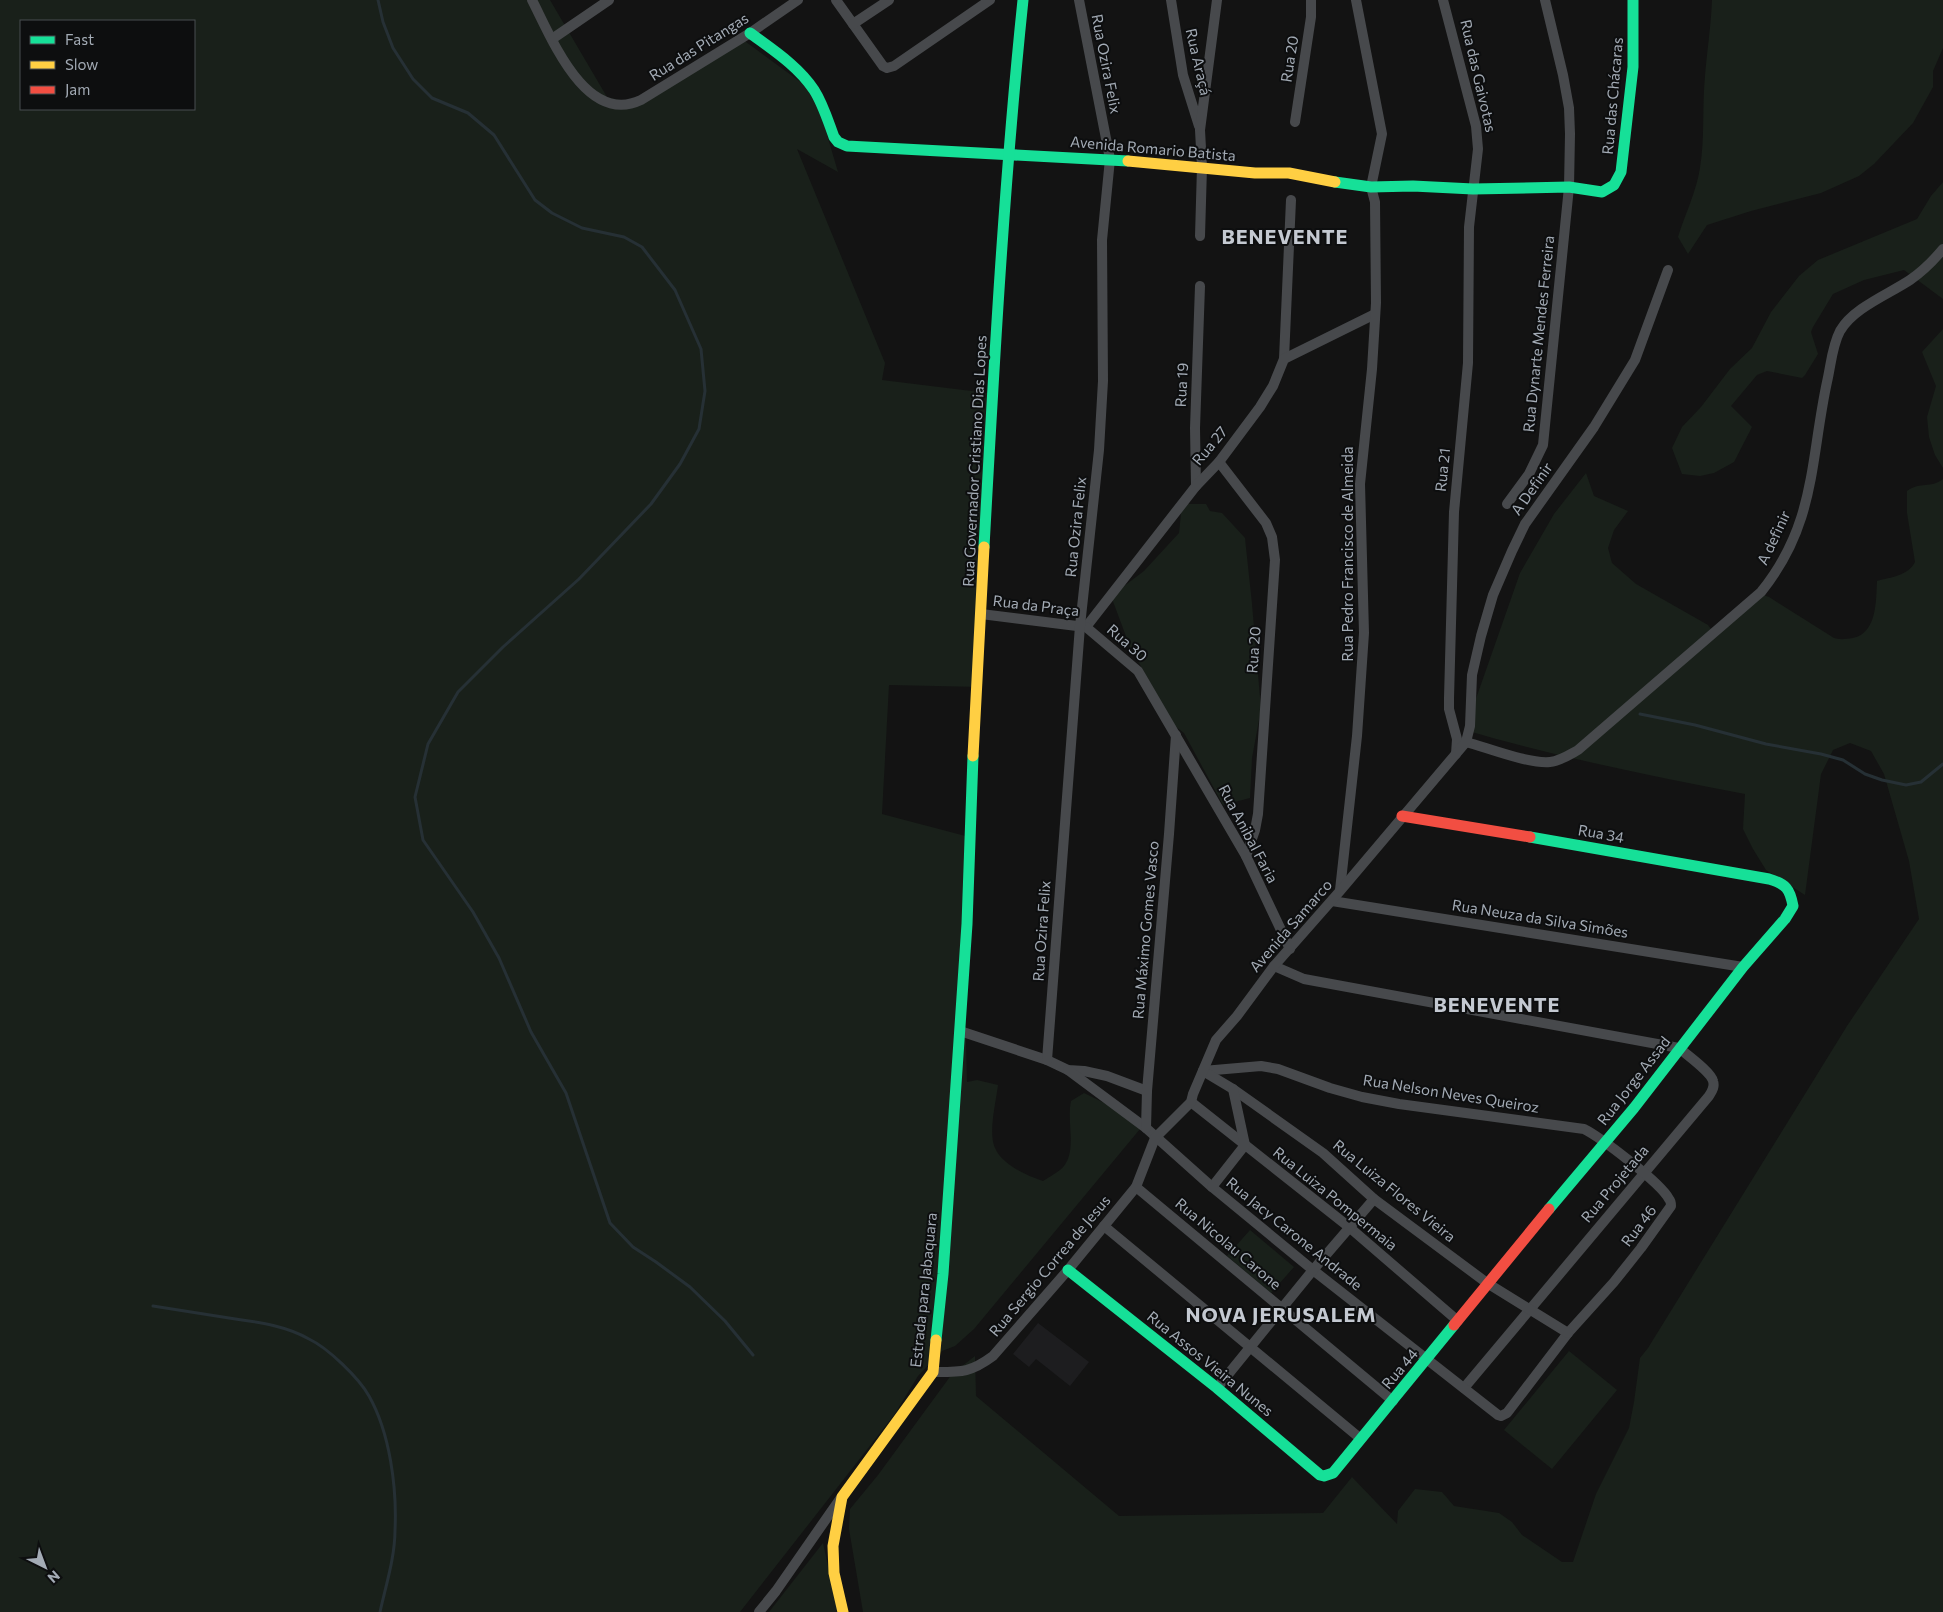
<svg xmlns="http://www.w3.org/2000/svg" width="1943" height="1612" font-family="Commissioner,sans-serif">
  <rect width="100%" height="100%" fill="#131313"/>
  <path fill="#1d1d1f" d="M1038,1323L1089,1362L1070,1386L1036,1359L1029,1367L1013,1354Z"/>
  <g fill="#19201a" fill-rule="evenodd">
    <path d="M0,0H550L607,97L633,103L738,36L810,89L820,111L838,172L797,149L885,363L882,380L996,394L982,687L889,685L882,814L973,838L965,1002L967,1082L977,1080L998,1085C996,1102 988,1133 995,1148C1002,1165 1028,1176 1043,1181C1049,1177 1055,1174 1060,1170C1079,1154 1066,1123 1071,1101L1084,1093L1145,1123L974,1329L955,1346L942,1351L918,1376L894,1415L740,1612H0ZM21,21H194V109H21Z"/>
    <path d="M1712,0H1943V48L1933,71V87L1913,123L1874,164L1859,176L1821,193L1751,211L1707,225L1688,254L1678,237C1685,214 1696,193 1700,168C1705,138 1702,107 1705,76C1707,51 1711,26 1712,0Z"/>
    <path d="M1943,182V299L1904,270L1864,280L1833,294L1813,327L1811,332L1818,354L1805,375L1802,378L1767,371L1757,375L1731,406L1752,427L1734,462L1714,473L1700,476L1682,474L1672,448L1682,427L1701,407L1730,369L1752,348L1771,312L1799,276L1818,260L1917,219L1931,196Z"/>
    <path d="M1943,329V468L1935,455L1929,437L1927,417L1936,386L1922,352Z"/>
    <path d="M1586,473L1594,496L1628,511L1614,530L1608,548L1612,563L1636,584L1708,625L1711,629L1763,595L1769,597L1834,638C1841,640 1845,639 1853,638C1877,633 1876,601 1877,581C1891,577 1908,576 1915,562L1907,513V491C1921,481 1930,489 1943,479V1612H863L849,1529L850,1509L878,1475L952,1374L975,1356L976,1396L1119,1516L1323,1513L1352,1477L1397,1524L1398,1511L1415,1489L1442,1492L1454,1506L1499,1513L1512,1522L1522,1535L1562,1562H1573L1596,1494L1629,1428L1634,1402L1640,1358L1648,1348L1847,1026L1919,919L1909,861L1884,774L1871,751L1850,743L1833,750L1821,774L1805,895L1766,870L1753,849L1743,829L1745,794C1651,776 1557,757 1465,730L1520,573L1554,514Z"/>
    <path d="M1182,504H1206L1210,511L1222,513L1245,538L1252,604L1261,709L1252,758L1250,798L1223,805L1184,733L1175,726L1130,647L1111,596L1144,571L1179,533Z"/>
    <path d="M1250,1230L1294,1267L1271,1293L1227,1256Z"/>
    <path d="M1569,1351L1617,1390L1552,1469L1504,1430Z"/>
    <path d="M823,1543L838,1612H769Z"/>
  </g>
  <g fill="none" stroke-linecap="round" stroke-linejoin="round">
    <g stroke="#263035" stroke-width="3">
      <path d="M378,0L383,22L393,48L413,79L432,98L468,113L494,135L535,200L552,213L582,228L624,237L642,247L675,290L701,349L705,391L699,429L680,464L651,504L579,579L503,647L458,692L428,744L415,797L423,840L473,912L499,958L531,1032L566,1093L610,1223L633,1247L656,1262L690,1287L725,1321L753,1355"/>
      <path d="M1640,714L1695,725L1766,744L1821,754L1843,760L1865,774L1882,780L1906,785L1921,782L1943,764"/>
      <path d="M153,1306C179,1310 204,1314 229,1318C256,1322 285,1325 309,1339C328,1348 359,1378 369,1396C390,1433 397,1488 395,1530C395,1557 386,1585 380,1612"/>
    </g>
    <g stroke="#47494c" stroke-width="10">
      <path d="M532,0C552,39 586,126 641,100L750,33L798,0"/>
      <path d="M836,0L883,66L887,68L894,66L990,0"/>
      <path d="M1171,0L1183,75L1199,126"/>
      <path d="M1443,0L1476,126L1478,149L1469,227L1468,363L1454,512L1449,698V709L1457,739L1456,754"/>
      <path d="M853,24L889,0"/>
      <path d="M552,39L609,0"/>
      <path d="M1295,122L1311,17V0"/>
      <path d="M1200,236L1202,167L1200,130L1217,0"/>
      <path d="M1284,359L1291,200"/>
      <path d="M1219,462L1266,523L1272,537L1275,560L1258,814L1255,830L1246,856"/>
      <path d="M1196,486L1195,428L1200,286"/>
      <path d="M1507,504L1529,474L1543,445L1569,187L1570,134L1569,108L1563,75L1545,0"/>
      <path d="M981,614L1085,627"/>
      <path d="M1086,627L1196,486L1219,462L1260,407L1273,386L1284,359L1375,314"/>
      <path d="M1086,627L1138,671L1246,856L1290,949"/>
      <path d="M1466,742C1488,748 1528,764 1550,762C1560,761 1569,755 1578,750L1761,592C1816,524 1810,461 1827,382C1831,365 1832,346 1840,331C1853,308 1889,294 1910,280C1923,271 1933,261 1943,249"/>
      <path d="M1340,890L1357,736L1364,633L1360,484L1372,369L1376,303L1375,202L1371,187L1382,134L1356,0"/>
      <path d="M1332,901L1743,967"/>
      <path d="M1274,966L1304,979L1679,1048C1687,1055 1711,1072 1713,1081C1715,1087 1712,1091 1709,1096L1464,1388"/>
      <path d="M960,1031L1047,1060L1068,1070L1084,1071L1107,1076L1147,1091"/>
      <path d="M1047,1060L1080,626L1099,450L1103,381L1102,240L1110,159L1079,0"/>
      <path d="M1068,1070L1146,1128L1212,1187L1313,1270L1498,1415L1501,1416L1507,1413L1568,1333L1614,1282L1641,1248L1671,1206C1671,1203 1671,1201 1669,1199C1661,1183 1600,1137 1584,1129L1399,1104L1362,1097L1330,1088L1278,1069L1261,1066L1203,1071"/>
      <path d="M1203,1071L1233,1089L1323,1153L1374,1199L1487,1283L1568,1333"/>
      <path d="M1191,1102L1349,1227L1458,1321"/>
      <path d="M1146,1128L1147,1091L1169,834L1176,735"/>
      <path d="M1136,1187L1393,1401"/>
      <path d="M1212,1187L1245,1145L1233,1089"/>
      <path d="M1104,1226L1361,1439"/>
      <path d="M933,1372C961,1372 970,1373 993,1356L1068,1270L1136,1187L1155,1138L1191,1102L1193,1094L1216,1040L1237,1016L1274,966L1340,891L1466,742L1470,726L1472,675L1481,636L1493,595L1512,551L1525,524L1594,427L1635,360L1668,270"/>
      <path d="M1217,1388L1313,1270L1374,1199"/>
      <path d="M759,1612L776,1591L840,1499"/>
    </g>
    <g stroke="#16e098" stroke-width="11">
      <path d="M750,33C773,50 798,66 814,90C823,104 828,121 834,137L838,142L847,146L1128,161"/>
      <path d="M1335,182L1371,187L1413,186L1473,189L1569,187L1602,192L1614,185L1621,172L1633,67V0"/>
      <path d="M984,547C994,364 1004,182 1023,0"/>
      <path d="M1530,837L1769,879C1786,884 1790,889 1793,906L1785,919L1743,967L1634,1108L1549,1209"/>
      <path d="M1068,1270L1217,1388L1320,1475L1324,1476L1333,1473L1454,1325"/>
      <path d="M936,1340L943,1274L967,924L973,756"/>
    </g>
    <g stroke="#ffcf43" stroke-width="11">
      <path d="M1128,161L1255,173H1289L1335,182"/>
      <path d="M973,756L984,547"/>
      <path d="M843,1612L834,1573L833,1546L842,1497L933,1372L936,1340"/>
    </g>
    <g stroke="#f24e42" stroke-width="11">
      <path d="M1402,816L1530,837"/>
      <path d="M1454,1325L1549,1209"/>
    </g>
  </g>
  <g text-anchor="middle" stroke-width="4" stroke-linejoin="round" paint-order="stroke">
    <g font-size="15" fill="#a3abb5" stroke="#0d0e0f">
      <text transform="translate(699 47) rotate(-32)" y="5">Rua das Pitangas</text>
      <text transform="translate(1290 59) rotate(-81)" y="5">Rua 20</text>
      <text transform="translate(1198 62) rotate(77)" y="5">Rua Araçá</text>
      <text transform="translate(1106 64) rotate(79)" y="5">Rua Ozira Felix</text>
      <text transform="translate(1478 76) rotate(77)" y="5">Rua das Gaivotas</text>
      <text transform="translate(1613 96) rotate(-85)" y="5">Rua das Chácaras</text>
      <text transform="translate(1153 149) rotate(5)" y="5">Avenida Romario Batista</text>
      <text transform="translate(1539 334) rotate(-84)" y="5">Rua Dynarte Mendes Ferreira</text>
      <text transform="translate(1182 385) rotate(-87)" y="5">Rua 19</text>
      <text transform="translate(1210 446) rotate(-50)" y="5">Rua 27</text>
      <text transform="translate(975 461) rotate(-87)" y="5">Rua Governador Cristiano Dias Lopes</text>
      <text transform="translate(1443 470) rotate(-84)" y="5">Rua 21</text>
      <text transform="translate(1532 489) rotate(-55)" y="5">A Definir</text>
      <text transform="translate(1076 527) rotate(-84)" y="5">Rua Ozira Felix</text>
      <text transform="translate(1774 538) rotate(-65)" y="5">A definir</text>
      <text transform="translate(1348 554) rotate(-90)" y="5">Rua Pedro Francisco de Almeida</text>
      <text transform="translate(1036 606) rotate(7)" y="5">Rua da Praça</text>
      <text transform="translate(1127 643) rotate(41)" y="5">Rua 30</text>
      <text transform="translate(1254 650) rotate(-86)" y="5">Rua 20</text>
      <text transform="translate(1248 834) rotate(62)" y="5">Rua Anibal Faria</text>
      <text transform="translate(1601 834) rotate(10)" y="5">Rua 34</text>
      <text transform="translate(1540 919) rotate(9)" y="5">Rua Neuza da Silva Simões</text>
      <text transform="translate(1291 926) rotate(-49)" y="5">Avenida Samarco</text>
      <text transform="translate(1146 930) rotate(-85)" y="5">Rua Máximo Gomes Vasco</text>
      <text transform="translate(1042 931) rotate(-86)" y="5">Rua Ozira Felix</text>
      <text transform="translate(1634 1081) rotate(-52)" y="5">Rua Jorge Assad</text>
      <text transform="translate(1451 1094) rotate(9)" y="5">Rua Nelson Neves Queiroz</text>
      <text transform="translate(1615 1184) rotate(-50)" y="5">Rua Projetada</text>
      <text transform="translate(1394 1191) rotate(39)" y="5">Rua Luiza Flores Vieira</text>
      <text transform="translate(1335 1199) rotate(39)" y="5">Rua Luiza Pompermaia</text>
      <text transform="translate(1639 1226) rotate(-53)" y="5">Rua 46</text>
      <text transform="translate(1294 1234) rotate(39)" y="5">Rua Jacy Carone Andrade</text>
      <text transform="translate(1228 1244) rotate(40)" y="5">Rua Nicolau Carone</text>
      <text transform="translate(1050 1266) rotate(-50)" y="5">Rua Sergio Correa de Jesus</text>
      <text transform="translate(924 1290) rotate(-84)" y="5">Estrada para Jabaquara</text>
      <text transform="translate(1210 1364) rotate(39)" y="5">Rua Assos Vieira Nunes</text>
      <text transform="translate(1400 1369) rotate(-50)" y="5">Rua 44</text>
    </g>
    <g font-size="20" font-weight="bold" letter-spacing="1" fill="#c4c9d1" stroke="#0d0e0f">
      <text x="1285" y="244">BENEVENTE</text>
      <text x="1497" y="1012">BENEVENTE</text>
      <text x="1281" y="1322">NOVA JERUSALEM</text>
    </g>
  </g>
  <rect x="20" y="20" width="175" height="90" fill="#0d0e0f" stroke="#494d51"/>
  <rect x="30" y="36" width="25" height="8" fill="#16e098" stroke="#494d51"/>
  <text x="65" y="45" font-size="15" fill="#a3abb5">Fast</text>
  <rect x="30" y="61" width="25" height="8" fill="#ffcf43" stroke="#494d51"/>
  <text x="65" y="70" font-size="15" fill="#a3abb5">Slow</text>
  <rect x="30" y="86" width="25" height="8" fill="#f24e42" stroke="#494d51"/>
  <text x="65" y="95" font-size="15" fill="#a3abb5">Jam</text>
  <g transform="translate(45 1567) rotate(138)" stroke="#0d0e0f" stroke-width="4" paint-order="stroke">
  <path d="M0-4L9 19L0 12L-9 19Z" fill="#a3abb5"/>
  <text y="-8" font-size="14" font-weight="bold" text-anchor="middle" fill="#a3abb5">N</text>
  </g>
</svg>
